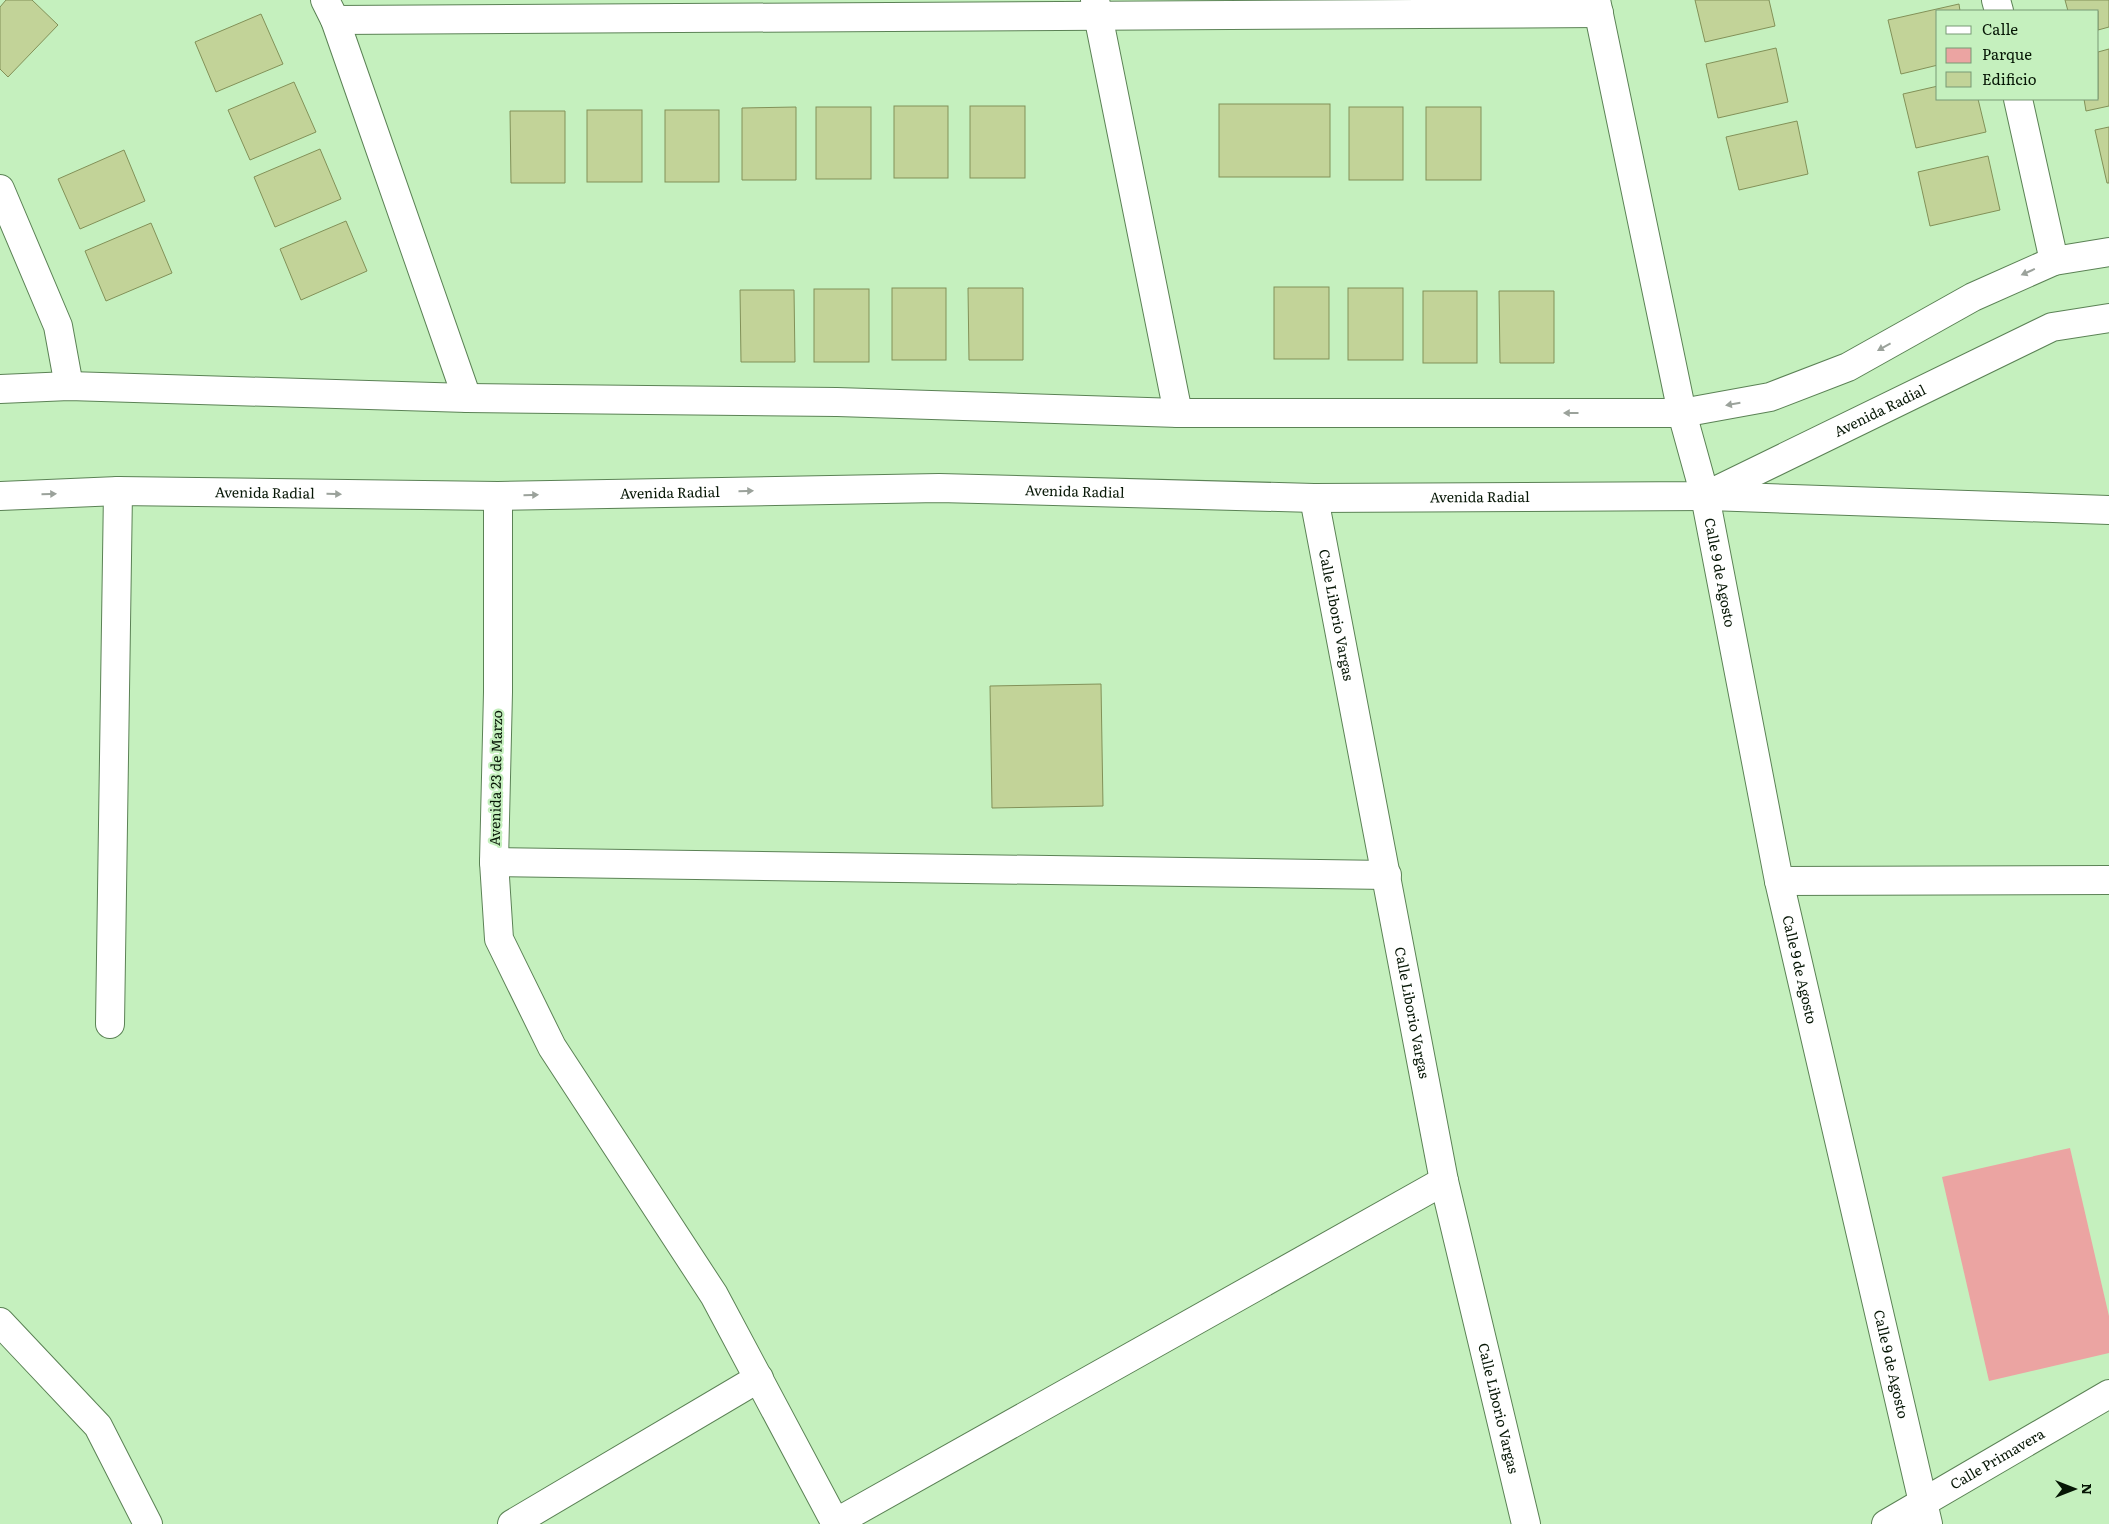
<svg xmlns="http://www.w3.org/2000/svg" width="2109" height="1524" font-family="Literata,serif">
  <rect width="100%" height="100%" fill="#c5f0be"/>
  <path fill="#eba4a2" d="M2070,1148L2109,1316V1353L1989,1381L1942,1177Z"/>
  <g fill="#c2d398" stroke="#829158">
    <path d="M6,0H32L58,25L8,77L0,69V7Z"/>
    <path d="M1695,0H1769L1775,26L1705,42Z"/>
    <path d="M2065,0H2109V27L2098,30V11H2068Z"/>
    <path d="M1959,4L1960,11H1938V65L1901,74L1888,20Z"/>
    <path d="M261,14L283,64L216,92L195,42Z"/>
    <path d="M1776,48L1788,102L1718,118L1706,64Z"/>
    <path d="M2109,49V106L2086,111L2084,99H2098V52Z"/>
    <path d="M294,82L316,132L250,160L228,110Z"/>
    <path d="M1938,86V99H1978L1986,132L1916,148L1903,94Z"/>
    <rect x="1219" y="104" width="111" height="73"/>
    <rect x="894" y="106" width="54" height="72"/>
    <rect x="970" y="106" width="55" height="72"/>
    <path d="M796,107V180H742V108Z"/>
    <rect x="816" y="107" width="55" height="72"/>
    <rect x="1349" y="107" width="54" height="73"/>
    <rect x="1426" y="107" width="55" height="73"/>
    <rect x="587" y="110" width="55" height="72"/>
    <rect x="665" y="110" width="54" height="72"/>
    <path d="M510,111H565V183H511Z"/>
    <path d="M1797,121L1808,174L1739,190L1726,137Z"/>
    <path d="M2109,127V183H2107L2095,130Z"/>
    <path d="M320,149L341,199L275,227L254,177Z"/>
    <path d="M124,150L145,201L80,229L58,179Z"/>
    <path d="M1988,156L2000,210L1930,226L1918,172Z"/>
    <path d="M346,221L367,271L301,300L280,249Z"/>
    <path d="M151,223L172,273L106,301L85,251Z"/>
    <rect x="1274" y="287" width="55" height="72"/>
    <rect x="892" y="288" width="54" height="72"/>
    <path d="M968,288H1023V360H969Z"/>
    <rect x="1348" y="288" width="55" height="72"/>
    <rect x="814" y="289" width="55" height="73"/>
    <path d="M740,290H794L795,362H741Z"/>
    <rect x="1423" y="291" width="54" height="72"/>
    <path d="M1499,291H1554V363H1500Z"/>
    <path d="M1101,684L1103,806L992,808L990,686Z"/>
  </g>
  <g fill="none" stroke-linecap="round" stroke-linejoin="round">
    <g stroke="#5b8255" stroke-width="30">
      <g id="minor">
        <path d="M325,0L335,20L467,398"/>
        <path d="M1095,0L1178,413"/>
        <path id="s1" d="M1596,0L1682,413L1705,496L1779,881L1928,1524"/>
        <path d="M1996,0L1999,11"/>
        <path d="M335,20L1599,13"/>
        <path d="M2018,99L2054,261"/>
        <path d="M0,189L58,326L69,386"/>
        <path d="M0,389L69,386L467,398L837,402L1178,413H1682L1770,397L1848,367L1973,297L2054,261L2109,252"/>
        <path id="s2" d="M0,496L118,491L498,496L939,488L1314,498L1705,496L2052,327L2109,318"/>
        <path d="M498,496V692L494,862L499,939L552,1047L714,1295L836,1524"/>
        <path d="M1709,496L2109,510"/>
        <path id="s3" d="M1314,498L1444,1181L1526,1524"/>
        <path d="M494,862L1387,875"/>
        <path d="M1779,881L2109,880"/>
        <path d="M110,1024L118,491"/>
        <path d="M0,1322L98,1426L148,1524"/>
        <path d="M835,1523L1444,1181"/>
        <path d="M512,1524L759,1378"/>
        <path id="s4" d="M1886,1524L2109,1394"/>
      </g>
    </g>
    <use href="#minor" stroke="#fff" stroke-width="28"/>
  </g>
  <defs><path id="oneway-solid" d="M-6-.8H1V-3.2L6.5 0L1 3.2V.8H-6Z" transform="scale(1.25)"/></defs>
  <g fill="#9ba29b">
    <use href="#oneway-solid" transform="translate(2028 272) rotate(156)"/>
    <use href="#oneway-solid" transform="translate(1884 347) rotate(151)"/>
    <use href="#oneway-solid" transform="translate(1733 404) rotate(170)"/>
    <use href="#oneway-solid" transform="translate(1571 413) rotate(180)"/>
    <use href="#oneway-solid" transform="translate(746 491) rotate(-1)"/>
    <use href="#oneway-solid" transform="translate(49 494) rotate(-2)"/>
    <use href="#oneway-solid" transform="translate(334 494) rotate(1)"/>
    <use href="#oneway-solid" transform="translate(531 495) rotate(-1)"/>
  </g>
  <g text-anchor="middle" stroke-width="4.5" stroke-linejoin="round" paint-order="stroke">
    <g font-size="14" fill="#061605" stroke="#c5f0be">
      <text dy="5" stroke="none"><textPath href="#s2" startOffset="1900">Avenida Radial</textPath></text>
      <text dy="5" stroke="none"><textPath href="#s2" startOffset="1075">Avenida Radial</textPath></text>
      <text dy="5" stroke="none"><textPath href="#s2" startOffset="670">Avenida Radial</textPath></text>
      <text dy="5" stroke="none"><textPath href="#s2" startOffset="265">Avenida Radial</textPath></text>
      <text dy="5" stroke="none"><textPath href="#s2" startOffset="1480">Avenida Radial</textPath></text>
      <text dy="5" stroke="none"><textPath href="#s1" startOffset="586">Calle 9 de Agosto</textPath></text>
      <text dy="5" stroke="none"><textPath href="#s3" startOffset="119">Calle Liborio Vargas</textPath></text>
      <text transform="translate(496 778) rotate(-89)" y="5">Avenida 23 de Marzo</text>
      <text dy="5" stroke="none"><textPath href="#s1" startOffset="991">Calle 9 de Agosto</textPath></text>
      <text dy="5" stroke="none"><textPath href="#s3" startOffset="524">Calle Liborio Vargas</textPath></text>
      <text dy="5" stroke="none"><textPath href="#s1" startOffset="1396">Calle 9 de Agosto</textPath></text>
      <text dy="5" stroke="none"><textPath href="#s3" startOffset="929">Calle Liborio Vargas</textPath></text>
      <text dy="5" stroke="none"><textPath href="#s4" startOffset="129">Calle Primavera</textPath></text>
    </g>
  </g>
  <rect x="1936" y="10" width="162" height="90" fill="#c5f0be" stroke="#799974"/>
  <rect x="1946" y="26" width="25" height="8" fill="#ffffff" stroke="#799974"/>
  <text x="1982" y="35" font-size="15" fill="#061605">Calle</text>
  <rect x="1946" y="48" width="25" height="15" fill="#eba4a2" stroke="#799974"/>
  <text x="1982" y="60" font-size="15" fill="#061605">Parque</text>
  <rect x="1946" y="72" width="25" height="15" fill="#c2d398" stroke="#799974"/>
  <text x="1982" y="85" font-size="15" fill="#061605">Edificio</text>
  <g transform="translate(2074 1489) rotate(90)" stroke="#c5f0be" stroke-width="4" paint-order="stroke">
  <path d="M0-4L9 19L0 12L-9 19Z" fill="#061605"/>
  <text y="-8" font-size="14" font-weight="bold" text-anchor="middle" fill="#061605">N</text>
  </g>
</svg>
